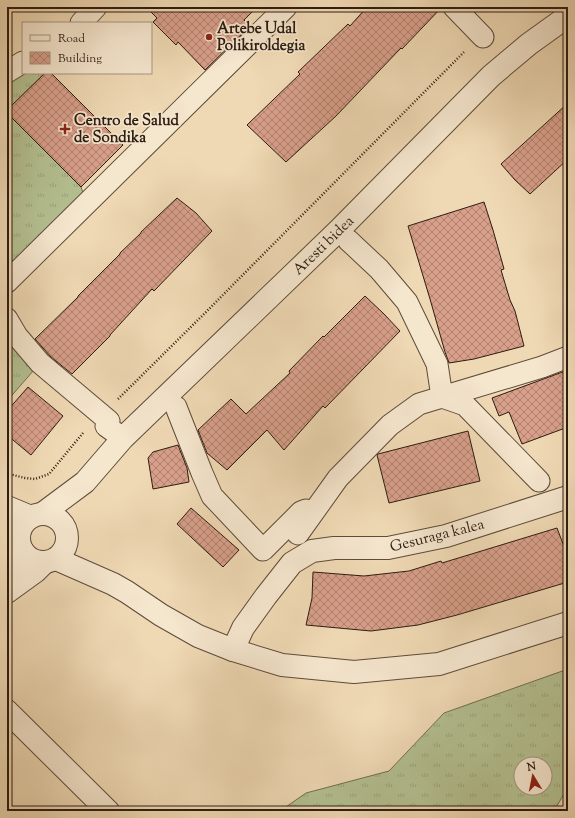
<svg xmlns="http://www.w3.org/2000/svg" width="575" height="818" font-family="'Sorts Mill Goudy',serif">
  <defs>
    <pattern id="grass-tufts" width="24" height="20" patternUnits="userSpaceOnUse"><rect width="24" height="20" fill="#b4c091"/><path d="M3 7l-1-3M5 7V3M7 7l1-3M15 17l-1-3M17 17v-4M19 17l1-3" fill="none" stroke="#9ba47c"/></pattern>
    <pattern id="building-cross-hatch" width="8" height="8" patternUnits="userSpaceOnUse"><rect width="8" height="8" fill="#d89f8a"/><path d="M0 0l8 8M0 8l8-8" fill="none" stroke="#b0816f"/></pattern>
  </defs>
  <rect width="100%" height="100%" fill="#efd9b4"/>
  <filter id="stains"><feTurbulence type="fractalNoise" baseFrequency=".005" numOctaves="4"/><feColorMatrix values="0 0 0 0 .2 0 0 0 0 .09 0 0 0 0 .02 0 0 0 .5 -.17"/></filter>
  <radialGradient id="worn" r=".72"><stop offset=".6" stop-color="#630" stop-opacity="0"/><stop offset="1" stop-color="#630" stop-opacity=".3"/></radialGradient>
  <g fill="url(#grass-tufts)" stroke="#706e52" fill-rule="evenodd">
    <path d="M7,72L45,73L7,110Z"/>
    <path d="M7,113L81,187L87,204L7,281Z"/>
    <path d="M7,326L40,363L7,401Z"/>
    <path d="M568,669V787L554,811H280L306,793L389,771L444,713ZM521,764H545V788H521Z"/>
  </g>
  <g fill="url(#building-cross-hatch)" stroke="#2d1c12">
    <path d="M146,7H257L244,20L250,26L205,70L178,42L176,45L153,22L157,18Z"/>
    <path d="M367,7H442L402,49L401,48L336,116L286,162L247,125L300,74L298,72L348,24L350,26Z"/>
    <path d="M45,73H51L123,145L81,187L7,113V110Z"/>
    <path d="M568,103V159L530,194L515,180L501,164Z"/>
    <path d="M177,198L196,213L212,231L154,291L152,289L110,335V336L72,374L51,357L35,339L78,297V296L120,254V253L141,233V232Z"/>
    <path d="M484,202L493,230L504,269L501,270L510,300L515,311L524,346L474,359L449,363L445,352L430,299L408,226Z"/>
    <path d="M365,296L384,314L400,331L325,408L323,406L284,450L267,430L227,470L207,453L198,430L231,399L246,414L290,373L289,371L323,336L324,337Z"/>
    <path d="M568,370V427L522,444L509,412L499,416L492,398Z"/>
    <path d="M28,387L63,416L31,455L7,435V411Z"/>
    <path d="M468,431L480,481L389,503L377,455L378,454Z"/>
    <path d="M178,445L187,468L189,482L153,489L148,458L153,452Z"/>
    <path d="M191,508L239,550L223,567L177,524Z"/>
    <path d="M557,528L568,557V582L457,615L418,625L371,631L306,625L312,598L313,572L364,576L409,571L441,561L442,563Z"/>
  </g>
  <g fill="none" stroke-linecap="round" stroke-linejoin="round">
    <g stroke="#5e4b3a" stroke-width="23">
      <g id="pedestrian">
        <path d="M454,7L483,37"/>
        <path d="M81,23L96,7"/>
        <path d="M7,72L23,62"/>
        <path d="M348,240L379,269L407,302L437,364L442,397L542,367L568,357"/>
        <path d="M7,282L286,7"/>
        <path d="M7,319L17,336L40,363L109,421L106,426L123,438"/>
        <path d="M176,407L202,473L212,496L263,550L301,512L306,510"/>
        <path d="M298,534L338,478L390,425L419,404L442,397L465,405L539,481"/>
      </g>
    </g>
    <g stroke="#5e4b3a" stroke-width="24">
      <g id="minor">
        <path d="M7,507L31,517"/>
        <circle cx="43" cy="538" r="24"/>
        <path d="M42,514L85,482L123,438L338,231L491,76L529,44L568,16"/>
        <path d="M56,559L113,584L127,592L161,615L198,636L233,650L282,665L354,672L439,664L568,623"/>
        <path d="M7,577L22,550"/>
        <path d="M7,592L36,571L45,562"/>
        <path d="M233,650L243,628L266,596L292,563L312,551L334,548H388L446,536L568,497"/>
        <path d="M7,711L108,811"/>
      </g>
    </g>
    <g stroke="#2d1c12" stroke-width="2.5" stroke-dasharray="1 2" stroke-linecap="butt">
      <path d="M118,399L205,313L465,51"/>
      <path d="M7,473L9,474L25,478L35,479L49,474L83,433"/>
    </g>
    <use href="#pedestrian" stroke="#f5e6ce" stroke-width="21"/>
    <use href="#minor" stroke="#f5e6ce" stroke-width="22"/>
  </g>
  <g fill="#8f2418" stroke="#f5e6ce" stroke-width="1.5">
    <circle cx="209" cy="37" r="4"/>
    <path d="M63 123h4v4h4v4h-4v4h-4v-4h-4v-4h4z"/>
  </g>
  <g text-anchor="middle" stroke-width="3.5" stroke-linejoin="round" paint-order="stroke">
    <g font-size="15" font-weight="bold" fill="#2d1c12" stroke="#f5e6ce" text-anchor="start">
      <text x="217" y="33">Artebe Udal<tspan x="217" dy="17">Polikiroldegia</tspan></text>
      <text x="74" y="125">Centro de Salud<tspan x="74" dy="17">de Sondika</tspan></text>
    </g>
    <g font-size="15" fill="#2d1c12" stroke="#f5e6ce">
      <text transform="translate(323 245) rotate(-44)" y="5">Aresti bidea</text>
      <text transform="translate(437 535) rotate(-14)" y="5">Gesuraga kalea</text>
    </g>
  </g>
  <rect width="575" height="818" fill="none" stroke="#efd9b4" stroke-width="24"/>
  <rect x="8" y="8" width="559" height="802" fill="none" stroke="#2d1c12" stroke-width="2"/>
  <rect x="12" y="12" width="551" height="794" fill="none" stroke="#2d1c12"/>
  <rect x="22" y="22" width="130" height="52" fill="#f5e6ce" stroke="#a59583"/>
  <rect x="30" y="35" width="20" height="6" fill="#f5e6ce" stroke="#a59583"/>
  <text x="58" y="42" font-size="12" fill="#2d1c12">Road</text>
  <rect x="30" y="52" width="20" height="12" fill="url(#building-cross-hatch)" stroke="#a59583"/>
  <text x="58" y="62" font-size="12" fill="#2d1c12">Building</text>
  <g transform="translate(533 776) rotate(350)"><circle r="19" fill="#f5e6ce" stroke="#a59583"/>
  <path d="M0-3L7 15L0 10L-7 15Z" fill="#8f2418"/>
  <text y="-6" font-size="11" font-weight="bold" text-anchor="middle" fill="#2d1c12">N</text>
  </g>
  <rect width="100%" height="100%" filter="url(#stains)"/>
  <rect width="100%" height="100%" fill="url(#worn)"/>
</svg>
